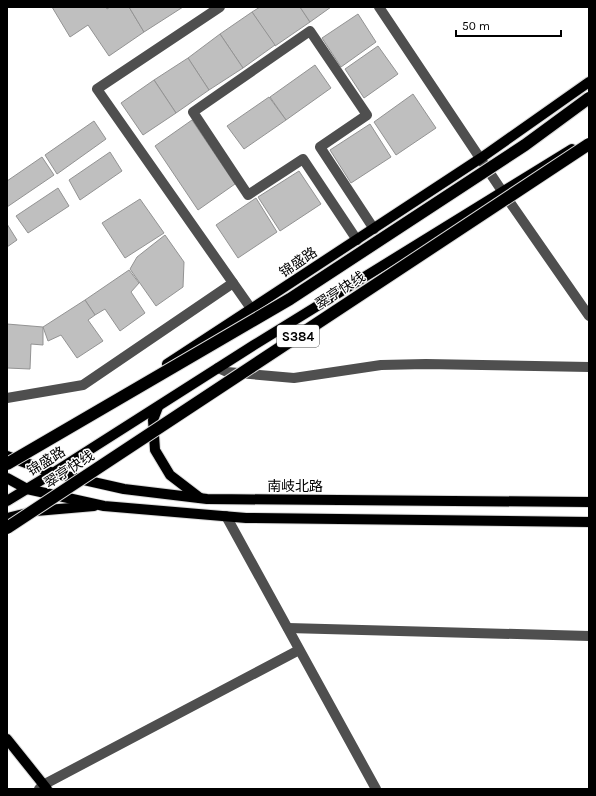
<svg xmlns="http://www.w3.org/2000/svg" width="596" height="796" font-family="Karla,'Noto Sans SC',sans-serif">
  <rect width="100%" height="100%" fill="#fff"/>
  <g fill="#bfbfbf" stroke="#939393">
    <path d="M52,7H106L107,9L110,7H129L144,32L109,56L88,25L70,37Z"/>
    <path d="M129,7H183L144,32Z"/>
    <path d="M260,7H300L310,22L275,46L252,12Z"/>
    <path d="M300,7H331L310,22Z"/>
    <path d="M252,12L275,45L243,68L220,34Z"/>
    <path d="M358,14L376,42L341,67L322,38Z"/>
    <path d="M220,34L243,68L209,90L188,58Z"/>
    <path d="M378,46L398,74L364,98L345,69Z"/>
    <path d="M188,58L209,90L176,113L154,80Z"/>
    <path d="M315,65L331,88L286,120L270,97Z"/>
    <path d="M154,80L176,113L143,135L121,103Z"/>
    <path d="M413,94L436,128L396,155L374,122Z"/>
    <path d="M269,97L286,120L244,149L227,126Z"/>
    <path d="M192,120L235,184L198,210L155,146Z"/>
    <path d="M94,121L106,139L57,174L45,155Z"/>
    <path d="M370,124L391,157L351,183L330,150Z"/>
    <path d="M110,152L122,171L80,200L69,180Z"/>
    <path d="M42,157L54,175L7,207V181Z"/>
    <path d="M299,171L321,204L280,231L258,197Z"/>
    <path d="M58,188L69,206L28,233L16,216Z"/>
    <path d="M256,198L277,232L238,258L216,225Z"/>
    <path d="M140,199L164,233L125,258L102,223Z"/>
    <path d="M7,224L17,240L7,247Z"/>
    <path d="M165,235L184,262L183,287L156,306L130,269L137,257Z"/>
    <path d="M129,270L139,283L131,292L145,313L120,331L105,309L95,315L85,300Z"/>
    <path d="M85,300L95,315L88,320L103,341L77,358L61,335L48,341L43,327Z"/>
    <path d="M7,324L43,327V345L31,344L30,369L7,368Z"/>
  </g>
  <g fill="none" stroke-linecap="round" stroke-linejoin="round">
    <g stroke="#dbdbdb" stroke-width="12">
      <g id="major">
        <path d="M167,364L481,158L589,82"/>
        <path d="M158,407L153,420L155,450L170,475L200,498"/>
        <path d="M7,456L53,473L124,489L207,499L589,502"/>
        <path d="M7,478L27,489L104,506L246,518L589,522"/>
        <path d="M7,501L53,473L254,345L572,149"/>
        <path d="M7,518L36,511L94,506"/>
        <path d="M7,739L47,789"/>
      </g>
    </g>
    <g stroke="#4f4f4f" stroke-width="10">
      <path d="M220,7L97,89L252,310"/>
      <path d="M379,7L502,191L589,316"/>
      <path d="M357,240L303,159L248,195L193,112L310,31L367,115L320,147L374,229"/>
      <path d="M218,368L227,372L294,378L381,365L426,364L589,367"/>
      <path d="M7,398L83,385L233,283"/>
      <path d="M226,516L376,789"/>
      <path d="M288,628L589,636"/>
      <path d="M39,789L43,785L299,650"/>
    </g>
    <use href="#major" stroke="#000" stroke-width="10"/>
    <g stroke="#dbdbdb" stroke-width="14" stroke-linecap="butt">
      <g id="highway-bridge">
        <path d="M7,464L290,299L525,145L589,98"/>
        <path d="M7,528L589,144"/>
      </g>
    </g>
    <use href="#highway-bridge" stroke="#000" stroke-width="12"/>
  </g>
  <g text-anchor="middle" stroke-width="3" stroke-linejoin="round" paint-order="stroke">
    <rect fill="#fff" stroke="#4c4c4c" stroke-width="1" x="277" y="325" width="42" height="22" rx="3"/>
    <g font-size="13" font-weight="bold" fill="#000">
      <text x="298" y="341">S384</text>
    </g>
    <g font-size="14" fill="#000" stroke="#fff">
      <text transform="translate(298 262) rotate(-34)" y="5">锦盛路</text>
      <text transform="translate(340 290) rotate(-33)" y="5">翠亨快线</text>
      <text transform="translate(46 461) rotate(-32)" y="5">锦盛路</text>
      <text transform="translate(69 469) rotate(-33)" y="5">翠亨快线</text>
      <text x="295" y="491">南岐北路</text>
    </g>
  </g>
  <rect width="596" height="796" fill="none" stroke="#000000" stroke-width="16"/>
  <path d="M456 30v6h105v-6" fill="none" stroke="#000000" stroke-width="2"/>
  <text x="462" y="30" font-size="12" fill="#000000" stroke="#ffffff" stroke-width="3" paint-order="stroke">50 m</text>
</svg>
